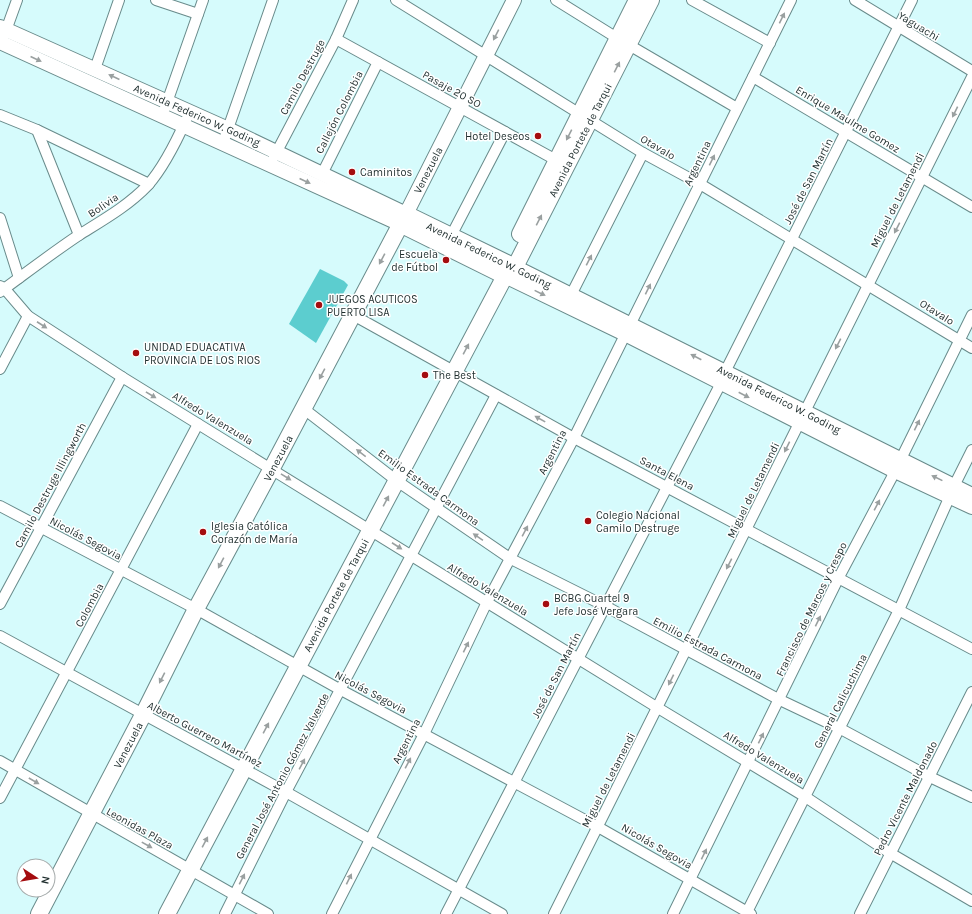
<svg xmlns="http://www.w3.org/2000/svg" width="972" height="914" font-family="Karla,sans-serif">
  <rect width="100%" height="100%" fill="#d6fbfc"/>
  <path fill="#5ccdcf" d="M320,269L344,281L348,285L316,343L289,324Z"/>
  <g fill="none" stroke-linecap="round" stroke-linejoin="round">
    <g stroke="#698b8b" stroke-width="12">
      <g id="street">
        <path d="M156,0L198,14"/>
        <path d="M396,0L643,153L700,184L972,348"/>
        <path d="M556,0L617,38"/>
        <path d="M692,0L770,43"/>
        <path d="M855,0L972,71"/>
        <path d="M4,36L17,0"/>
        <path d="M336,39L556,160"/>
        <path d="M629,45L737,108"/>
        <path d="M95,69L119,0"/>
        <path d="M753,77L972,207"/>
        <path d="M165,108L203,0"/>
        <path d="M0,115L37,130L149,184"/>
        <path d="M37,130L79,235"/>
        <path d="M223,143L273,0"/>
        <path d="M274,157L336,39L353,0"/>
        <path d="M322,174L378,62"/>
        <path d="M0,218L19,278"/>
        <path d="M451,236L505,132"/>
        <path d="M0,286L4,288L28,316L122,377L658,708L804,796L890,853L972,901"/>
        <path d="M0,292C26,273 52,253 79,235C103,220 128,206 148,185C162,169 177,140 186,120"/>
        <path d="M571,295L643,153"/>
        <path d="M353,315L574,438L972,649"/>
        <path d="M0,369L28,316"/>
        <path d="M725,372L912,0"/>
        <path d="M304,409L397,481L511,559L605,606L780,700L839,728L930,777L972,797"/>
        <path d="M954,486L972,450"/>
        <path d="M0,506L196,609L341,690L598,827L751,914"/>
        <path d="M0,604L122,377"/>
        <path d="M0,636L286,792L502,914"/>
        <path d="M0,761L268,914"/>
        <path d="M0,798L198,424"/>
        <path d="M225,914L286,792L496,395"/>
        <path d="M332,914L424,734L487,602L574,438L791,0"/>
        <path d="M446,914L721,383"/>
        <path d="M554,914L972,77"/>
        <path d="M673,914L839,577L891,479L972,315"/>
        <path d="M746,914L899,610L950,496"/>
        <path d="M860,914L972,692"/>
      </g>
    </g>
    <g stroke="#698b8b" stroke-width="16">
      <g id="secondary">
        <path d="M0,27L228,129L406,214L514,0"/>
        <path d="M0,42L400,224"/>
        <path d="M515,267L972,495"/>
        <path d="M505,276L625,334L895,471L972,507"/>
      </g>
    </g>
    <g stroke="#698b8b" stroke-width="18">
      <g id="primary">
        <path d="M400,224L505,276"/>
        <path d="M520,234L637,0"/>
        <path d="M39,914L143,715L196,609L272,468L406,214L515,267"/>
        <path d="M167,914L505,276L515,267L651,0"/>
      </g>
    </g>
    <use href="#street" stroke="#fff" stroke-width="10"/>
    <use href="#secondary" stroke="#fff" stroke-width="14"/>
    <use href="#primary" stroke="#fff" stroke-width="16"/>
  </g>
  <defs><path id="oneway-solid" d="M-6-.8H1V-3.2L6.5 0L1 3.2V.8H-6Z"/></defs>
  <g fill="#9aa0a0">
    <use href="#oneway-solid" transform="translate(782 18) rotate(-64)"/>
    <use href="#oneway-solid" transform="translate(496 35) rotate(117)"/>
    <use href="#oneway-solid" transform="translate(36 59) rotate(25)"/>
    <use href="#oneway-solid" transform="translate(617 67) rotate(-63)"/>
    <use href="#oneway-solid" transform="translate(114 77) rotate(-155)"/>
    <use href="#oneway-solid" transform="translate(955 112) rotate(116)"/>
    <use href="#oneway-solid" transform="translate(569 135) rotate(117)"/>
    <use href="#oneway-solid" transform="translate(712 160) rotate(-64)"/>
    <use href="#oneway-solid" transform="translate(305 181) rotate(25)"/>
    <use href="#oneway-solid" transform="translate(539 220) rotate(-63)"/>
    <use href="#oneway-solid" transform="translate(897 228) rotate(117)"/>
    <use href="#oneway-solid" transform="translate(382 259) rotate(118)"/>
    <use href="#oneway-solid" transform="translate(589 260) rotate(-63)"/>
    <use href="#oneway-solid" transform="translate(648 289) rotate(-64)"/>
    <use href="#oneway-solid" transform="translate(540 293) rotate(26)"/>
    <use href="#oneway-solid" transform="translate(42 325) rotate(33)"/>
    <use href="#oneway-solid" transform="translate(838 344) rotate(117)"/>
    <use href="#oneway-solid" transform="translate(466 349) rotate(-62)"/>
    <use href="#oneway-solid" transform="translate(696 357) rotate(-153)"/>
    <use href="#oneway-solid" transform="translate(322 374) rotate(118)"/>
    <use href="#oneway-solid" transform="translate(151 395) rotate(31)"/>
    <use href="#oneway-solid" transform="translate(744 395) rotate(27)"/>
    <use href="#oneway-solid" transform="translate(540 419) rotate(-151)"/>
    <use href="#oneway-solid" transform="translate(917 425) rotate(-64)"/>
    <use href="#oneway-solid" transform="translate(787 447) rotate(116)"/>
    <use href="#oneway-solid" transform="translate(361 453) rotate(-142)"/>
    <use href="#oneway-solid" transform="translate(286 477) rotate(32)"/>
    <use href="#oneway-solid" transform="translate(937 478) rotate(-154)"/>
    <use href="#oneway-solid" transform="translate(386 501) rotate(-62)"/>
    <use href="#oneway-solid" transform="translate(877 505) rotate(-62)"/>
    <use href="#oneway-solid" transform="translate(525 531) rotate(-62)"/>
    <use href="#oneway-solid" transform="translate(478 537) rotate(-146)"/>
    <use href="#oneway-solid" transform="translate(397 546) rotate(33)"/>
    <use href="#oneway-solid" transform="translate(221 563) rotate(118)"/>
    <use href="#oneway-solid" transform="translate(729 564) rotate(117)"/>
    <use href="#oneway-solid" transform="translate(818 621) rotate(-64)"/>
    <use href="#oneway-solid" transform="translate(466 647) rotate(-64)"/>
    <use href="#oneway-solid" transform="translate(162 678) rotate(117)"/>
    <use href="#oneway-solid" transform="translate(671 680) rotate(116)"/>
    <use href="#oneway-solid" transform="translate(266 728) rotate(-62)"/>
    <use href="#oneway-solid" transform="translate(761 738) rotate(-64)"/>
    <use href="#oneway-solid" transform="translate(408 763) rotate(-62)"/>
    <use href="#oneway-solid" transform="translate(302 764) rotate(-62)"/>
    <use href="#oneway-solid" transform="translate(34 781) rotate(30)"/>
    <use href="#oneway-solid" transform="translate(205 842) rotate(-62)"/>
    <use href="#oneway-solid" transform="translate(147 845) rotate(29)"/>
    <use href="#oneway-solid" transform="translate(704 854) rotate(-64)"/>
    <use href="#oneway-solid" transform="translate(242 879) rotate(-63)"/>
    <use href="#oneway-solid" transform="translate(349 879) rotate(-64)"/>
  </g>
  <g fill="#a40c0f" stroke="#fff" stroke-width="1.5">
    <circle cx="538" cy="136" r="4"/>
    <circle cx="352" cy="172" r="4"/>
    <circle cx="446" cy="260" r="4"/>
    <circle cx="319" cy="305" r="4"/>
    <circle cx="136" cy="353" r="4"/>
    <circle cx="425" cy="375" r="4"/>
    <circle cx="588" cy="521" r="4"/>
    <circle cx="203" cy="532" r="4"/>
    <circle cx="546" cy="604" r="4"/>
  </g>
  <g text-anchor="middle" stroke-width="3" stroke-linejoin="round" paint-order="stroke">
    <g font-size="11" fill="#1e2d2d" stroke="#fff">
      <text transform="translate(919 26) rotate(31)" y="4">Yaguachi</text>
      <text transform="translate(302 77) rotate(-62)" y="4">Camilo Destruge</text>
      <text transform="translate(452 89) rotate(29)" y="4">Pasaje 20 SO</text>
      <text transform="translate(339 112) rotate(-63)" y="4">Callejón Colombia</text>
      <text transform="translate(197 115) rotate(24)" y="4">Avenida Federico W. Goding</text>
      <text transform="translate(848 119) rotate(31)" y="4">Enrique Maulme Gomez</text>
      <text transform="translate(580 140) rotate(-63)" y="4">Avenida Portete de Tarqui</text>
      <text transform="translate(658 147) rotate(30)" y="4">Otavalo</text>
      <text transform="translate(697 163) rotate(-64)" y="4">Argentina</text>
      <text transform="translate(428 170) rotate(-63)" y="4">Venezuela</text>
      <text transform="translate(808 181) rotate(-63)" y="4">José de San Martín</text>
      <text transform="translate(897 200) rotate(-63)" y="4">Miguel de Letamendi</text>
      <text transform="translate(103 205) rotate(-34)" y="4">Bolivia</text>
      <text transform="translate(489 255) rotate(26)" y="4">Avenida Federico W. Goding</text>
      <text transform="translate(937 312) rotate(32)" y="4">Otavalo</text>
      <text transform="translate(779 399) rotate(27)" y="4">Avenida Federico W. Goding</text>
      <text transform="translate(213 418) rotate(31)" y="4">Alfredo Valenzuela</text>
      <text transform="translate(552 452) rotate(-63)" y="4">Argentina</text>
      <text transform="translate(278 458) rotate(-62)" y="4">Venezuela</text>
      <text transform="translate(667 473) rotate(28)" y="4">Santa Elena</text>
      <text transform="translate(50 485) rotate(-62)" y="4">Camilo Destruge Illingworth</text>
      <text transform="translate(429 487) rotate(36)" y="4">Emilio Estrada Carmona</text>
      <text transform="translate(753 490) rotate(-64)" y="4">Miguel de Letamendi</text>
      <text transform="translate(86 538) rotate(28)" y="4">Nicolás Segovia</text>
      <text transform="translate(488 589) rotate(31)" y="4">Alfredo Valenzuela</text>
      <text transform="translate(336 595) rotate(-62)" y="4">Avenida Portete de Tarqui</text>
      <text transform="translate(89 605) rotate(-62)" y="4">Colombia</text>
      <text transform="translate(811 609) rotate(-64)" y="4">Francisco de Marcos y Crespo</text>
      <text transform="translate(708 648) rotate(28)" y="4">Emilio Estrada Carmona</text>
      <text transform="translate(556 675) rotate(-63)" y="4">José de San Martín</text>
      <text transform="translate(371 692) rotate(28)" y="4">Nicolás Segovia</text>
      <text transform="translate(840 701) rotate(-63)" y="4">General Calicuchima</text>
      <text transform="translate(205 734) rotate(28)" y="4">Alberto Guerrero Martínez</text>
      <text transform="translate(406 741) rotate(-63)" y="4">Argentina</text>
      <text transform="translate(128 745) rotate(-62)" y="4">Venezuela</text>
      <text transform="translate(764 757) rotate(31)" y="4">Alfredo Valenzuela</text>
      <text transform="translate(282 776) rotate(-62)" y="4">General José Antonio Gómez Valverde</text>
      <text transform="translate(608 780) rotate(-63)" y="4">Miguel de Letamendi</text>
      <text transform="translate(905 798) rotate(-63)" y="4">Pedro Vicente Maldonado</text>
      <text transform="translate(140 828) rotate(29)" y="4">Leonidas Plaza</text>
      <text transform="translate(657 846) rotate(30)" y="4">Nicolás Segovia</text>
    </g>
    <g font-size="11" fill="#1e2d2d" stroke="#fff" text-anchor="start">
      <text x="530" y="140" text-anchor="end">Hotel Deseos</text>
      <text x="360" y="176">Caminitos</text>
      <text x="438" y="258" text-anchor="end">Escuela<tspan x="438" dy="13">de Fútbol</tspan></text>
      <text x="327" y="303">JUEGOS ACUTICOS<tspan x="327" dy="13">PUERTO LISA</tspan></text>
      <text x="144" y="351">UNIDAD EDUACATIVA<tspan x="144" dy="13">PROVINCIA DE LOS RIOS</tspan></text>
      <text x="433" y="379">The Best</text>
      <text x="596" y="519">Colegio Nacional<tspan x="596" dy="13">Camilo Destruge</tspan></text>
      <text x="211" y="530">Iglesia Católica<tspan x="211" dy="13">Corazón de María</tspan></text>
      <text x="554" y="602">BCBG Cuartel 9<tspan x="554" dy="13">Jefe José Vergara</tspan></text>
    </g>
  </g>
  <g transform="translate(36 878) rotate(102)"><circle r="19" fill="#ffffff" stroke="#a5abab"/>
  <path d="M0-3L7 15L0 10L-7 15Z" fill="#a40c0f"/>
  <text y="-6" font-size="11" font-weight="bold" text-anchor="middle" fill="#1e2d2d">N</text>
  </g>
</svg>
